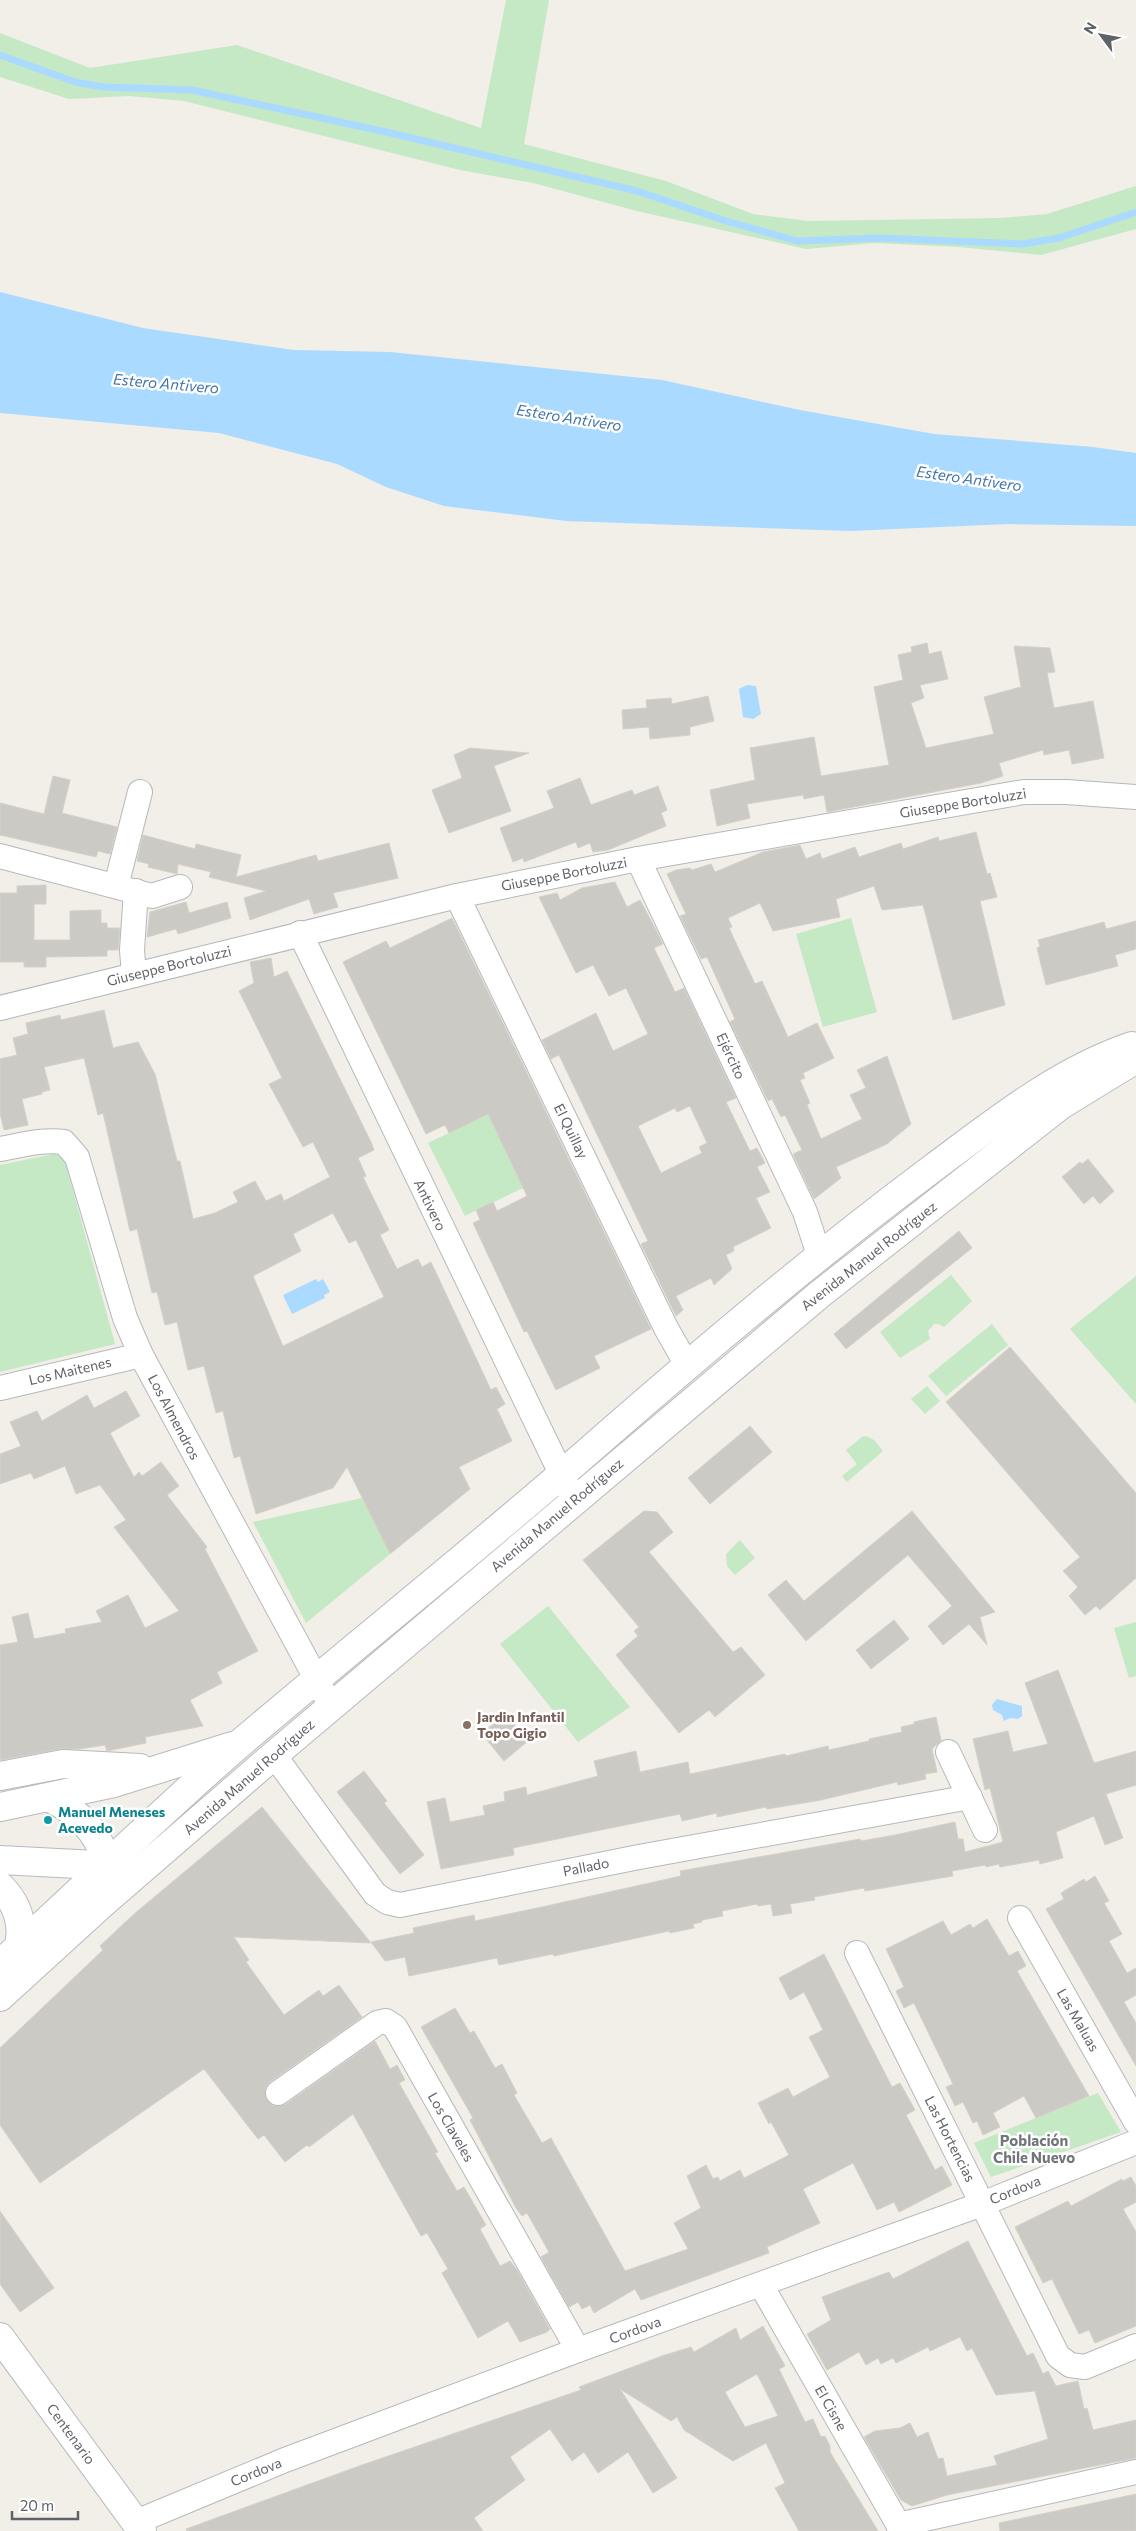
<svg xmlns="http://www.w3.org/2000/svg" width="1136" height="2531" font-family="Commissioner,sans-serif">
  <rect width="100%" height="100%" fill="#f1efe8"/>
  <g fill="#c5e8c5">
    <path d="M506,0H549L524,144L666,181L753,214L808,221L1001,218L1047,214L1136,186V229L1041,255L959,247L875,243L806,249L637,211L533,183L460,170L184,101L129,96L69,99L0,77V33L90,68L237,45L481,128Z"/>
    <path d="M851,918L877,1012L823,1027L796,934Z"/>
    <path d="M488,1114L523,1188L465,1216L428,1143Z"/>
    <path d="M54,1154L62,1156L65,1161L115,1344L0,1372V1165Z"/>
    <path d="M951,1275L972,1301L944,1327L938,1324H934L928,1331L930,1339L900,1358L880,1332Z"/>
    <path d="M1136,1276V1404L1070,1329Z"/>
    <path d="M992,1324L1008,1345L946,1396L928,1376Z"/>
    <path d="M927,1386L940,1401L925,1414L911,1399Z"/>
    <path d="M866,1436L874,1440L883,1451L847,1482L842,1476L857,1464L846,1450L862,1437Z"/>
    <path d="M362,1498L390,1554L306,1623L253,1522Z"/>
    <path d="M740,1540L755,1558L735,1575L727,1566L726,1554Z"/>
    <path d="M548,1606L630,1707L578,1742L500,1644Z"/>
    <path d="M1136,1622V1676L1129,1678L1114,1628Z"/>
    <path d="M1098,2093L1121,2132L991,2177L974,2143Z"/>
  </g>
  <g fill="#aadaff">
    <path d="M0,292L143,328L294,350L390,352L662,380L800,410L934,434L1093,447L1136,453V526L1008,524L850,531L566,521L444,506L386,487L337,464L219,433L0,413Z"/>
    <path d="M747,685L756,686L761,714L753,719L743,717L739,689Z"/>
    <path d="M316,1279L318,1282L323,1279L330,1292L324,1295L325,1298L292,1314L283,1295Z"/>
    <path d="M997,1699L1022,1706V1716L1018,1719L1010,1718L1004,1721L1002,1715L993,1710L992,1705Z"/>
  </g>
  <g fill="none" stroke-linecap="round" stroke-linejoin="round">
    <path stroke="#aadaff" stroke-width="7" d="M0,55L75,82L103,87L192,90L386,132L637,191L726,221L797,241L878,238L1023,244L1059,238L1136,212"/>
  </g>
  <g fill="#cccac5" stroke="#d6d1c6" fill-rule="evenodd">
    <path d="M927,643L929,654L941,651L948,679L920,685L924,698L911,703L926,748L994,734L984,697L1021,687L1014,646L1050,648L1055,672L1047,673L1054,708L1093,701L1104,758L1072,764L1069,750L1044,755L1043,750L999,763L1003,776L981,783L827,812L824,795L804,799L803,795L747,804L750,818L717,826L710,790L755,780L750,748L814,737L821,776L889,765L874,687L903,680L898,655L912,652L911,647Z"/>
    <path d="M708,696L714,721L690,727V735L650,739L649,727L623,729L622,710L647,708L646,700L671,698L672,704Z"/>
    <path d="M470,748L529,753L494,766L511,811L449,833L432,790L462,778L454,755Z"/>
    <path d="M53,776L70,780L62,813L117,827L110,854L98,851L96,857L0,835V803L44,814Z"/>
    <path d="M580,778L591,805L632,790L634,795L658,786L667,810L661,813L666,826L608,850L593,852L590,843L578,848L576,842L524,862L523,858L513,862L500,828L554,808L547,791Z"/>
    <path d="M976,832L987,874L990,873L997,897L980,901L1005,1005L953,1020L923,905L882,910L874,886L836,899L840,917L773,931L760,903L728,918L732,927L729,928L755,984L762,981L788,1037L817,1023L834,1058L803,1073L805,1078L800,1080L810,1103L807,1105L821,1139L862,1119L850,1095L866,1088L857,1070L887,1056L911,1124L887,1144L836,1167L841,1178L814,1199L793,1154L802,1150L785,1115L781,1117L772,1099L768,1101L730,1022L735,1019L707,957L701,959L680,916L686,914L667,874L676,870L690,868L692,870L711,864L715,872L763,852L800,845L806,859L820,853L822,859L855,847L859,857L901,843L903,849L938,837L939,841Z"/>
    <path d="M143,835L195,849L196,844L241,855L236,877L316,855L318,861L389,843L398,878L333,893L338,907L314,914L309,899L250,920L244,898L266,891L209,877L211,872L178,864L177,874L148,867L149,864L137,861Z"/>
    <path d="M615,882L627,907L640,900L655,928L663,944L654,948L675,992L684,988L736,1098L726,1102L750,1151L757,1148L765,1163L757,1167L770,1192L756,1198L771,1228L733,1247L734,1251L726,1255L732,1269L714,1285L711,1278L676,1296L683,1310L676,1316L641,1244L648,1241L559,1055L551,1059L542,1040L596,1013L613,1051L648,1034L626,988L609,996L593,965L576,973L539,897L557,893L560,900L582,888ZM690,1106L707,1143L699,1147L702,1153L661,1173L638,1126L675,1108L677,1112Z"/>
    <path d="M46,885V904H34V940H70V911L101,910V923H107V928H120L118,950H107V956L46,957V967H24V962H0V893H17V886Z"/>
    <path d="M186,902L189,913L227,902L231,918L178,934L176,929L147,937L150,912Z"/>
    <path d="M452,918L651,1329L594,1356L600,1368L556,1390L527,1331L524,1332L473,1223L480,1220L476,1210L493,1202L497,1211L527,1196L488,1114L449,1133L445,1125L426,1134L343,962L386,941L390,948Z"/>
    <path d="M1136,921V949L1115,955L1118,966L1046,985L1037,948L1040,946L1038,940L1104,922L1106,929Z"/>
    <path d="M271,958L274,977L287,971L371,1142L374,1150L358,1158L366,1176L363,1177L389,1230L380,1235L397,1269L418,1259L422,1267L431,1262L491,1390L496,1387L505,1404L497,1409L512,1441L459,1467L470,1489L390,1554L347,1467L333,1488L256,1514L240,1456L234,1458L223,1411L216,1413L204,1366L188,1370L177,1322L165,1325L157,1292L152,1293L137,1229L130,1231L103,1113L98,1115L84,1058L44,1067L50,1090L42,1092V1094L22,1099L28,1125L4,1130L0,1113V1059L17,1055L13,1038L28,1034L26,1023L60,1015L61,1020L104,1010L113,1048L138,1042L155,1074L177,1161H180L193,1219L215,1213L238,1202L233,1192L255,1181L266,1201L281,1194L284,1201L330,1177L313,1142L303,1147L269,1084L282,1078L239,991L254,983L250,962ZM333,1213L349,1243L356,1240L384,1297L283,1346L253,1276L301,1251L293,1234Z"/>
    <path d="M1088,1159L1114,1191L1100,1204L1093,1196L1084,1204L1062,1177L1080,1162L1082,1164Z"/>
    <path d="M959,1231L972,1248L846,1349L834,1334Z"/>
    <path d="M1010,1347L1136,1493V1578L1100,1610L1096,1606L1085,1615L1069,1596L1078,1587L1063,1571L1080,1557L946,1402Z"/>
    <path d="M126,1391L140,1416L110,1433L134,1477L139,1472L142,1476L161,1462L179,1486L167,1495L207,1547L205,1549L258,1651L217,1672L222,1683L190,1700L203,1726L145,1737L146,1743L107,1751L105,1745L80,1749H60L0,1760V1645L18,1642L12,1617L28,1613L34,1639L66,1633L65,1629L102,1622L96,1611L128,1595L145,1628L179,1611L114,1527L126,1520L100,1485L76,1494L65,1466L34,1479L31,1473L0,1484V1454L21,1446L10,1422L37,1411L42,1421L87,1395L94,1408Z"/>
    <path d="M750,1426L772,1452L710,1504L688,1478Z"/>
    <path d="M644,1511L657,1512L673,1532L649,1552L733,1652L741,1647L765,1675L715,1717L709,1710L679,1733L616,1655L638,1636L634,1631L639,1627L583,1560Z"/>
    <path d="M912,1511L995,1612L980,1617L987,1645L969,1624L943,1645L928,1626L952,1606L908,1555L806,1641L768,1595L786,1580L804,1601Z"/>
    <path d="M894,1620L909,1639L871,1669L856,1650Z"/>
    <path d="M1058,1670L1094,1763L1136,1751V1785L1106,1794L1123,1838L1105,1845L1094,1816L1056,1832L1063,1858L1040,1864L1039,1860L1000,1867L999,1864L986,1867L985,1865L952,1871L953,1876L871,1890L865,1891L864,1888L814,1897L815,1900L790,1904L792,1913L773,1916L771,1904L758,1906L757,1904L722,1911L723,1916L702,1920V1922L693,1924L694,1928L670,1933L669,1931L554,1956L553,1954L499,1965L497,1958L409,1976L405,1957L385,1961L371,1942L414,1933L413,1928L474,1915L475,1921L542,1907L681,1876L680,1871L860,1839L861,1841L895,1835L955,1822L958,1839H963L965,1852L1003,1842L990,1788L985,1790L973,1739L1008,1731L1013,1752L1048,1744L1025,1683Z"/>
    <path d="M505,1713L528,1741L504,1761L482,1734Z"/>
    <path d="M936,1717L941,1740L932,1749L937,1772L925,1774L926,1779L898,1785L897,1782L821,1800L767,1809L766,1807L717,1817V1813L682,1821L680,1814L640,1822L513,1848L514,1855L441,1869L427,1802L445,1798L450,1822L485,1815L483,1806L505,1801L504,1792L526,1787L527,1795L598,1776L594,1761L636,1751L640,1772L688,1762L690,1774L785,1754L786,1756L828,1746L829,1750L869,1741V1739L902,1732L901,1727L914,1724V1722Z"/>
    <path d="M364,1771L387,1801L384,1803L424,1855L400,1874L337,1792Z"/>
    <path d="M262,1807L371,1943L234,1937L249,1960L246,1962L284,2015L319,1990L323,1996L339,1985L362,2017L270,2082L265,2088L267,2100L273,2106L286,2104L375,2041L390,2069L397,2065L405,2080L399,2083L438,2152L435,2153L457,2191L464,2187L486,2225L480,2229L500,2266L510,2261L517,2270L550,2329L547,2332L520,2342L508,2321L478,2338L442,2273L448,2269L427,2233L421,2236L353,2114L309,2147L307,2145L285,2162L264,2135L258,2139L204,2069L40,2183L0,2125V2048L103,1950L100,1946L134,1914Z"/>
    <path d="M1095,1876L1109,1901L1104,1903L1122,1934L1109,1941L1127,1973L1136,1968V1995L1124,2002L1136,2023V2066L1046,1909L1064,1899L1061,1893L1084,1879L1086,1882Z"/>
    <path d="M987,1919L1009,1956L1018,1951L1026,1966L1017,1971L1089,2096L1036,2118L1024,2096L993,2113L1000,2127L983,2135L977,2121L973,2123L963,2102L955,2106L946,2087L953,2084L914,2003L904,2008L896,1991L904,1987L886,1949L943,1921L951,1935L970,1924L973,1928Z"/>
    <path d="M824,1954L892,2087L900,2083L915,2110L906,2115L935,2170L942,2166L952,2185L899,2212L894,2202L877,2210L853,2163L803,2189L820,2223L767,2247L769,2253L641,2300L635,2289L594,2313L590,2305L582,2309L578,2302L569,2307L541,2257L549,2252L527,2213L522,2216L516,2208L470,2120L473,2118L421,2027L455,2008L470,2033L474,2031L495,2068L502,2064L517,2093L514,2095L542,2143L551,2138L625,2271L688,2249L674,2223L701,2208L687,2176L706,2165L713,2179L718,2177L720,2181L740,2170L744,2178L789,2155L771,2122L769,2124L758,2103L788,2088L793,2097L830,2077L809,2037L823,2030L804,1992L790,2000L779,1978Z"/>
    <path d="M1131,2177L1136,2186V2202L1123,2209L1136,2232V2326L1095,2343L1089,2330L1079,2334L1052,2279L1043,2283L1015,2227L1068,2201L1071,2206L1122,2179L1123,2181Z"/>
    <path d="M0,2211L54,2288L20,2312L0,2284Z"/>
    <path d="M968,2241L1027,2356L1033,2353L1043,2374L1048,2371L1056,2386L1078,2381L1084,2409L1087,2408L1093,2430L1136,2420V2458L947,2495L912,2506L901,2500L864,2437L875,2431L900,2428L910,2423L917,2437L928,2432L938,2459L943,2458L947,2476L997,2465L994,2456L1048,2439L1035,2391L996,2395L972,2348L967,2351L960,2337L930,2351L928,2347L896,2363L893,2358L881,2364L878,2358L866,2365L859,2352L827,2370L807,2334L831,2320L822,2297L889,2272L893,2279Z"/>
    <path d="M763,2326L785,2366L779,2369L805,2422L813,2419L821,2437L825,2436L830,2446V2452L878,2531H799L775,2488L785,2483L766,2443L733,2461L684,2430L677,2417L671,2421L620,2389L677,2478L653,2493L628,2452L598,2473L584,2452L572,2461L550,2429L510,2457L525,2480L474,2518L483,2531H187L186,2529L362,2465L581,2390L579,2387L662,2356L691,2347L694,2352L736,2328L740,2340ZM757,2374L778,2416L745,2427L725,2392Z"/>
    <path d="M1136,2494V2531H1000L999,2523Z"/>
  </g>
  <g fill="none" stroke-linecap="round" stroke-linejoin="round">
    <g stroke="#b5b8bc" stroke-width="26">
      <g id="minor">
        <path d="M0,856L152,896L180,887"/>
        <path d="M638,859L805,1212L819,1255"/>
        <path d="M116,886L140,792"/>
        <path d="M457,896L666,1328L687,1365"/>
        <path d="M300,933L569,1490"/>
        <path d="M134,975L132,950L136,891"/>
        <path d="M0,1008L457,896L638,859L1024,792H1066L1136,797"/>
        <path d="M0,1149C22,1145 42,1139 64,1142L77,1157L125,1318L141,1355L331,1706"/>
        <path d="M0,1388L141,1355"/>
        <path d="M948,1752L985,1830"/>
        <path d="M274,1755L375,1894L387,1902L400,1905L639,1857L970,1797"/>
        <path d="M1020,1918L1136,2122"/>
        <path d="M857,1953L1058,2356L1070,2365L1085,2367L1136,2346"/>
        <path d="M278,2093L377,2023L386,2021L395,2027L578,2350"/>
        <path d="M761,2285L902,2531"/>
        <path d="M136,2522L285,2460L578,2350L982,2204L1136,2142"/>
        <path d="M898,2525L1136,2472"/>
      </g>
    </g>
    <g stroke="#b5b8bc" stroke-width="30">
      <path id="tertiary" d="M0,2337L142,2531"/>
    </g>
    <g stroke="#b6babf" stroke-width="30">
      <g id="secondary">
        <path d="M0,1776L63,1764L140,1768"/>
        <path d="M50,1798C83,1814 110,1843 106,1882"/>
        <path d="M0,1807L114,1783L232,1746"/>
        <path d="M0,1860L116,1866"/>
        <path d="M0,1886C17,1903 24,1923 19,1946"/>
        <path d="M0,1964C82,1890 160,1812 244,1740C359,1642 478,1548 592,1448C703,1351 815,1256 933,1168C995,1122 1058,1071 1132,1046"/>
        <path d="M0,1997L102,1904L274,1755L820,1294L1061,1105L1136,1059"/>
      </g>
    </g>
    <use href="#minor" stroke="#fff" stroke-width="24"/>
    <use href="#tertiary" stroke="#fff" stroke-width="28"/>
    <use href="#secondary" stroke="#fff" stroke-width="28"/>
  </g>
  <circle fill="#8d6e63" stroke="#fff" stroke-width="2" cx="467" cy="1725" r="5"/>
  <circle fill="#0f9aa8" stroke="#fff" stroke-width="2" cx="48" cy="1820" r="5"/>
  <g text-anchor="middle" stroke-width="5" stroke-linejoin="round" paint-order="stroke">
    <g font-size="14" fill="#5f6368" stroke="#fff">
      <text transform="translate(963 803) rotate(-9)" y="5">Giuseppe Bortoluzzi</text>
      <text transform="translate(564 874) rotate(-11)" y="5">Giuseppe Bortoluzzi</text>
      <text transform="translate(169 966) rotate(-14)" y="5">Giuseppe Bortoluzzi</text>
      <text transform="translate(731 1056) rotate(65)" y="5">Ejército</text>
      <text transform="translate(571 1131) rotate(64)" y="5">El Quillay</text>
      <text transform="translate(430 1205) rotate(64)" y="5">Antivero</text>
      <text transform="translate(869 1256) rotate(-38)" y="5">Avenida Manuel Rodríguez</text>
      <text transform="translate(70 1371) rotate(-13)" y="5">Los Maitenes</text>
      <text transform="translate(174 1417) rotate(62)" y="5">Los Almendros</text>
      <text transform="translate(557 1515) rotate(-40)" y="5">Avenida Manuel Rodríguez</text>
      <text transform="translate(249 1777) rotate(-41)" y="5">Avenida Manuel Rodríguez</text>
      <text transform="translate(586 1867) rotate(-11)" y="5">Pallado</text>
      <text transform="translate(1078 2020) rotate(60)" y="5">Las Maluas</text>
      <text transform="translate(451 2127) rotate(60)" y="5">Los Claveles</text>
      <text transform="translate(950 2139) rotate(63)" y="5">Las Hortencias</text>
      <text transform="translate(1015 2190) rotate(-22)" y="5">Cordova</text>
      <text transform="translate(635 2330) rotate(-20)" y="5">Cordova</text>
      <text transform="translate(831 2408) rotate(60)" y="5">El Cisne</text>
      <text transform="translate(71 2434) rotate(54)" y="5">Centenario</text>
      <text transform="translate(256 2472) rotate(-22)" y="5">Cordova</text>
    </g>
    <g font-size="14" font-weight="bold" fill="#785e54" stroke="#fff" text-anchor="start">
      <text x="477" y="1722">Jardin Infantil<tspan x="477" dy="16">Topo Gigio</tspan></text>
    </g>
    <g font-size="14" font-weight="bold" fill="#0d838f" stroke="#fff" text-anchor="start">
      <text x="58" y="1817">Manuel Meneses<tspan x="58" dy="16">Acevedo</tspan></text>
    </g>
    <g font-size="15" font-style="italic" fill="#4174aa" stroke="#fff">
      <text transform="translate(166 384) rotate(5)" y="5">Estero Antivero</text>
      <text transform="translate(569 418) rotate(9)" y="5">Estero Antivero</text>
      <text transform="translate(969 479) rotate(8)" y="5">Estero Antivero</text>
    </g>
    <g font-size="15" font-weight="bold" fill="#70757a" stroke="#fff">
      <text x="1034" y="2146">Población<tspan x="1034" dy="17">Chile Nuevo</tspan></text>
    </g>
  </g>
  <g transform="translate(1101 35) rotate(302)" stroke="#ffffff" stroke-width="4" paint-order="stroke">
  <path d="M0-4L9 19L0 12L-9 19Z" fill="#5f6368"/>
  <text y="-8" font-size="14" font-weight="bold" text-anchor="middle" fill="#5f6368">N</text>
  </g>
  <path d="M12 2511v8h66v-8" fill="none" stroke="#5f6368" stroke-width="2.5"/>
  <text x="20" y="2511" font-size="15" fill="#5f6368" stroke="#ffffff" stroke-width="4" paint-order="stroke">20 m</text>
</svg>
